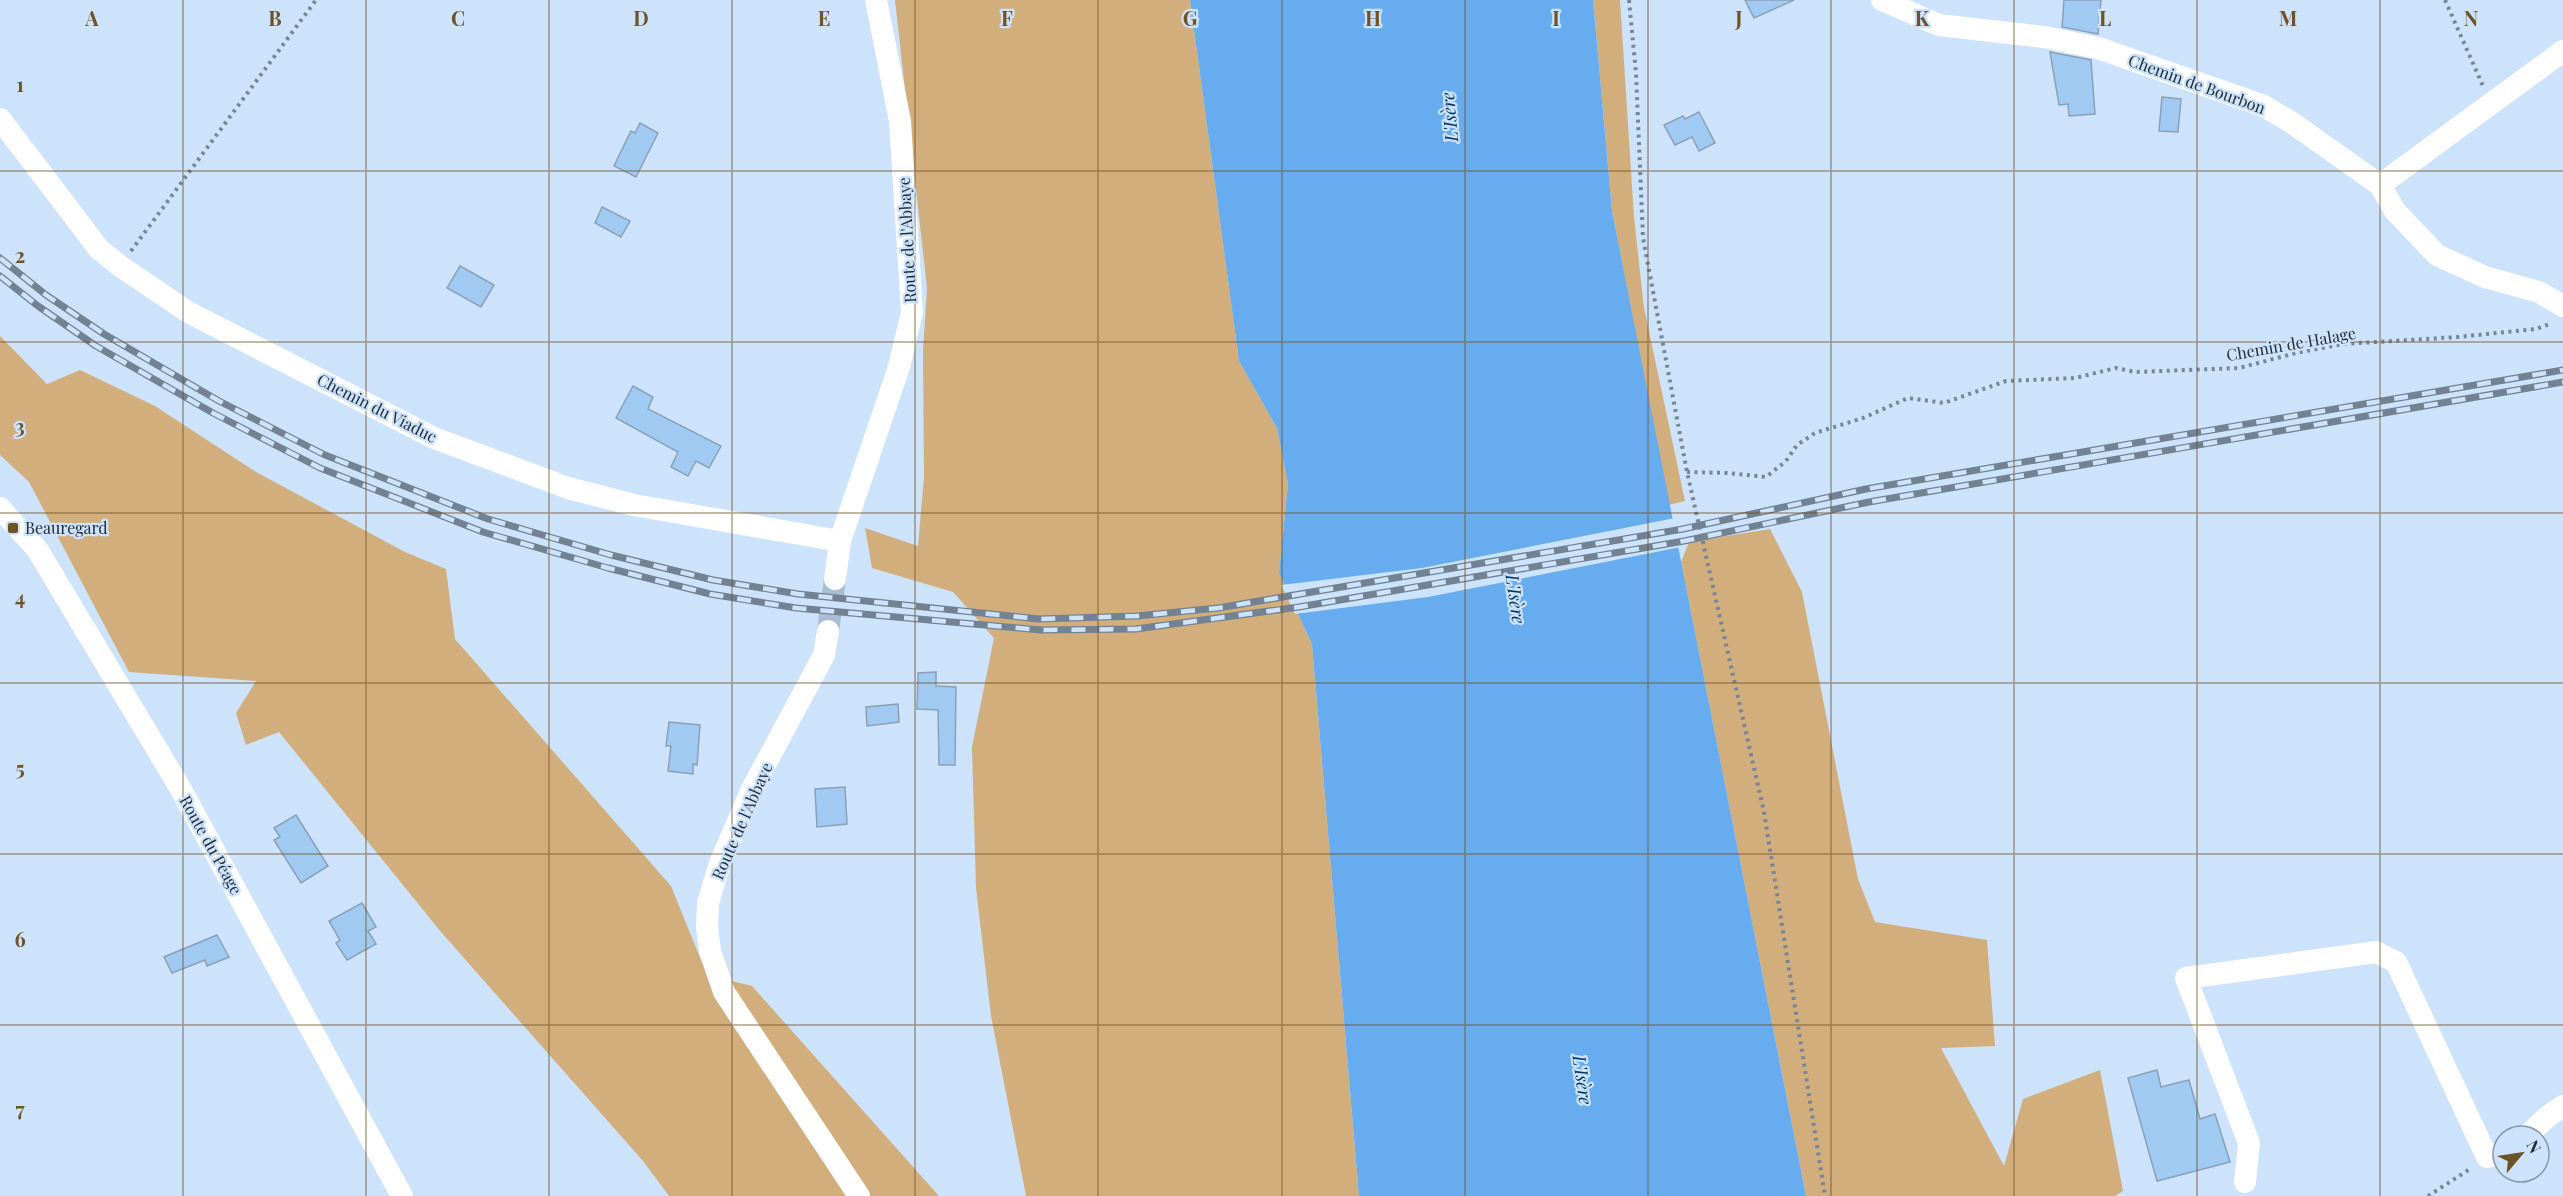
<svg xmlns="http://www.w3.org/2000/svg" width="2563" height="1196" font-family="'Playfair Display',serif">
  <rect width="100%" height="100%" fill="#cce3fb"/>
  <g fill="#d2ae7d">
    <path d="M895,0H1190L1239,361L1277,428L1288,484L1279,573L1312,644L1359,1196H1026L991,1016L976,888L972,747L994,638L953,592L872,568L865,528L918,546L924,477L923,351L927,288Z"/>
    <path d="M1593,0H1620L1634,217L1644,308L1685,501L1669,505L1612,211Z"/>
    <path d="M0,336L47,384L80,370L155,406L256,472L405,552L446,569L455,639L671,886L707,975L752,986L939,1196H669L643,1161L441,932L279,732L246,745L236,713L256,681L129,672L29,482L0,455Z"/>
    <path d="M1770,529L1802,592L1858,879L1875,922L1987,940L1995,1046L1941,1048L2004,1166L2023,1099L2100,1070L2123,1191L2115,1196H1806L1681,562L1689,542Z"/>
  </g>
  <path fill="#66acef" d="M1190,0H1593L1612,211L1806,1196H1359L1312,644L1279,573L1288,484L1277,428L1239,361Z"/>
  <path fill="#cce3fb" d="M1675,518L1681,547L1428,597L1295,614L1281,585L1422,568Z"/>
  <g fill="#a1caf3" stroke="#8aa0b6" stroke-width="1.5">
    <path d="M1745,0H1794L1754,18Z"/>
    <path d="M2064,0H2101L2098,34L2062,27Z"/>
    <path d="M2050,52L2091,60L2095,114L2069,116L2068,104L2059,105Z"/>
    <path d="M2162,97L2181,99L2178,132L2159,131Z"/>
    <path d="M1699,112L1715,143L1699,151L1692,137L1675,145L1664,125L1683,116L1685,119Z"/>
    <path d="M640,123L658,133L636,177L614,166L631,131L635,133Z"/>
    <path d="M602,207L630,221L621,237L595,223Z"/>
    <path d="M460,266L494,285L481,307L447,288Z"/>
    <path d="M633,386L653,397L648,409L721,446L709,468L696,461L688,476L671,467L678,452L616,418Z"/>
    <path d="M936,672V686L956,687L955,765H939L938,710L917,709L918,673Z"/>
    <path d="M898,704L899,722L867,726L866,707Z"/>
    <path d="M669,722L700,725L697,765L693,764V774L668,771L671,746H666Z"/>
    <path d="M845,787L847,824L817,827L815,789Z"/>
    <path d="M296,815L328,866L301,883L274,840L280,837L274,828Z"/>
    <path d="M362,903L376,927L368,931L376,944L347,960L336,943L340,940L329,921Z"/>
    <path d="M217,935L229,957L207,966L205,960L172,973L164,957Z"/>
    <path d="M2157,1070L2161,1087L2189,1080L2200,1119L2215,1114L2230,1162L2157,1181L2128,1078Z"/>
  </g>
  <g fill="none" stroke-linecap="round" stroke-linejoin="round">
    <path stroke="#aabed3" stroke-width="22" stroke-dasharray="22 11" stroke-linecap="butt" d="M828,631L835,579"/>
    <g stroke="#778696" stroke-width="4" stroke-dasharray="3 4.5" stroke-linecap="butt">
      <path d="M1629,0L1636,73L1643,238L1687,472L1764,812L1825,1196"/>
      <path d="M2445,0L2483,86"/>
      <path d="M131,251L316,0"/>
      <path d="M1687,472L1727,473L1766,477L1786,461L1797,445L1815,433L1863,418L1908,398L1944,403L2006,381L2075,378L2116,368L2135,372L2239,368L2296,353L2343,344L2458,337L2536,329L2552,323"/>
      <path d="M2428,1196L2470,1169"/>
    </g>
    <g stroke="#fff" stroke-width="22">
      <path d="M1882,0L1939,25L2044,37L2098,48L2264,106L2291,122L2380,185L2395,211L2437,255L2485,277L2539,292L2563,306"/>
      <path d="M0,119L99,249L120,266L188,312L434,438L568,488L634,505L840,541"/>
      <path d="M2380,185L2563,51"/>
      <path d="M0,508L37,549L179,786L402,1196"/>
      <path d="M835,579L840,541L899,367L912,312L900,121L876,0"/>
      <path d="M828,631L824,655L752,789L720,863L708,903L707,927L710,951L724,992L859,1196"/>
      <path d="M2527,1136L2547,1117L2563,1106"/>
      <path d="M2245,1182L2249,1143L2186,978L2376,952L2396,962L2487,1157L2503,1152"/>
    </g>
    <g stroke="#728292" stroke-width="7">
      <g id="rail">
        <path d="M0,258L46,295L104,334L219,401L325,455L488,519L611,555L713,580L798,594L1039,619L1137,616L1218,608L1683,529L1866,489L2563,370"/>
        <path d="M0,276L38,306L96,346L213,413L320,468L483,532L608,568L710,594L796,608L1041,630L1136,629L1299,607L1684,541L1869,502L2563,382"/>
      </g>
    </g>
    <use href="#rail" stroke="#cce3fb" stroke-width="4.5" stroke-dasharray="14" stroke-linecap="butt"/>
  </g>
  <path fill="none" stroke="#6f5226" stroke-width="1.5" stroke-opacity="0.55" d="M183,0V1196M366,0V1196M549,0V1196M732,0V1196M915,0V1196M1098,0V1196M1282,0V1196M1465,0V1196M1648,0V1196M1831,0V1196M2014,0V1196M2197,0V1196M2380,0V1196M0,171H2563M0,342H2563M0,513H2563M0,683H2563M0,854H2563M0,1025H2563"/>
  <rect fill="#6f5226" stroke="#cce3fb" stroke-width="2" x="7" y="522" width="12" height="12" rx="3"/>
  <g text-anchor="middle" stroke-width="4.5" stroke-linejoin="round" paint-order="stroke">
    <g font-size="16" fill="#232b34" stroke="#cce3fb">
      <text transform="translate(2197 84) rotate(20)" y="6">Chemin de Bourbon</text>
      <text transform="translate(907 240) rotate(-93)" y="6">Route de l'Abbaye</text>
      <text transform="translate(2291 344) rotate(-10)" y="6">Chemin de Halage</text>
      <text transform="translate(377 408) rotate(27)" y="6">Chemin du Viaduc</text>
      <text transform="translate(742 821) rotate(-66)" y="6">Route de l'Abbaye</text>
      <text transform="translate(211 845) rotate(61)" y="6">Route du Péage</text>
    </g>
    <g font-size="16" fill="#232b34" stroke="#cce3fb" text-anchor="start">
      <text x="25" y="534">Beauregard</text>
    </g>
    <g font-size="18" font-style="italic" fill="#003660" stroke="#cce3fb">
      <text transform="translate(1450 117) rotate(-95)" y="6">L'Isère</text>
      <text transform="translate(1515 599) rotate(82)" y="6">L'Isère</text>
      <text transform="translate(1582 1080) rotate(82)" y="6">L'Isère</text>
    </g>
  </g>
  <g font-size="20" text-anchor="middle" font-weight="bold" fill="#6f5226" stroke="#cce3fb" stroke-width="4.5" stroke-linejoin="round" paint-order="stroke">
    <text x="92" y="26">A</text>
    <text x="275" y="26">B</text>
    <text x="458" y="26">C</text>
    <text x="641" y="26">D</text>
    <text x="824" y="26">E</text>
    <text x="1007" y="26">F</text>
    <text x="1190" y="26">G</text>
    <text x="1373" y="26">H</text>
    <text x="1556" y="26">I</text>
    <text x="1739" y="26">J</text>
    <text x="1922" y="26">K</text>
    <text x="2105" y="26">L</text>
    <text x="2288" y="26">M</text>
    <text x="2471" y="26">N</text>
    <text x="20" y="92">1</text>
    <text x="20" y="263">2</text>
    <text x="20" y="434">3</text>
    <text x="20" y="605">4</text>
    <text x="20" y="776">5</text>
    <text x="20" y="947">6</text>
    <text x="20" y="1117">7</text>
  </g>
  <g transform="translate(2521 1154) rotate(61)"><circle r="28" fill="#cce3fb" stroke="#8899ab" stroke-width="1.5"/>
  <path d="M0-4.5L10 22L0 15L-10 22Z" fill="#6f5226"/>
  <text y="-9" font-size="16" font-weight="bold" text-anchor="middle" fill="#232b34">N</text>
  </g>
</svg>
